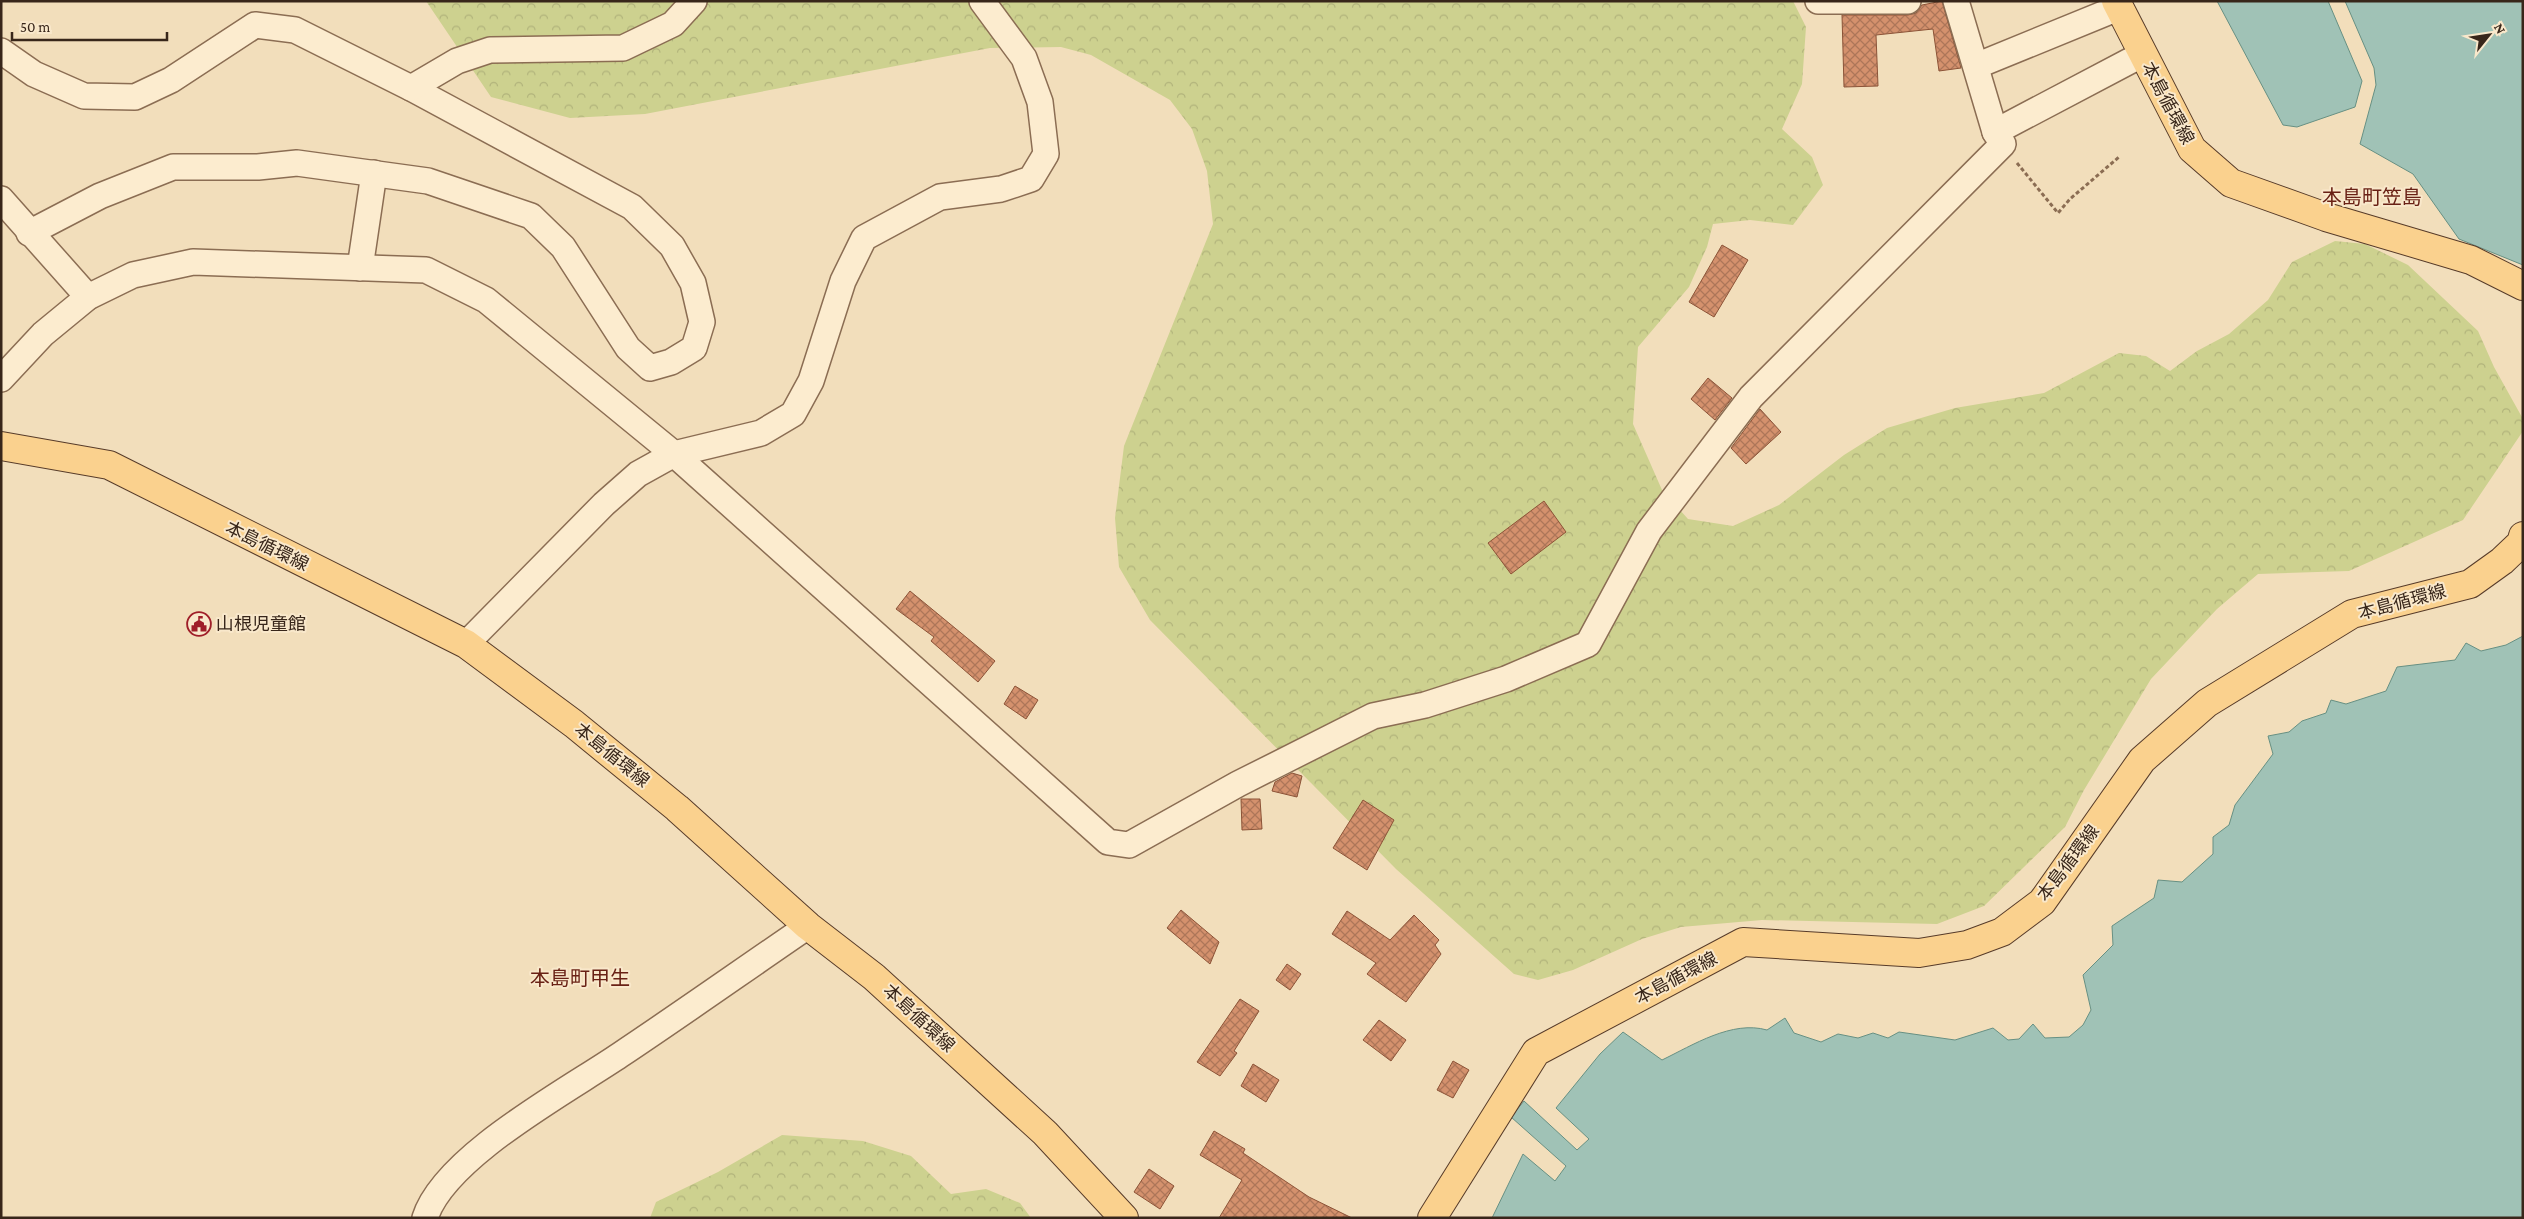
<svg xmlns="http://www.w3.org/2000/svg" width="2524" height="1219" font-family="'Crimson Pro','Noto Sans JP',serif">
  <defs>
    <pattern id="forest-crowns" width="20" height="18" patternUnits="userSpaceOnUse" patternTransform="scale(1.25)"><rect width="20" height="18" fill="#cdd18f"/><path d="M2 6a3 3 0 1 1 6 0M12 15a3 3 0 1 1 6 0" fill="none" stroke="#b1b37b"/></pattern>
    <pattern id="building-cross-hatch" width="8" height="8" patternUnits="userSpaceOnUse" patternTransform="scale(1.25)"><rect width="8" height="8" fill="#d4916d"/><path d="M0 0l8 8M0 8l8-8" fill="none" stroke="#ad7659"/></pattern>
  </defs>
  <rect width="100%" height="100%" fill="#f2debb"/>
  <g fill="url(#forest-crowns)">
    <path d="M426,1H1793L1806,27L1802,84L1782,129L1812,157L1823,185L1793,225L1750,220L1713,224L1707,247L1689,287L1638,347L1633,424L1662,490L1688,519L1733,526L1779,505L1844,455L1887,428L1955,408L2044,393L2119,353L2146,356L2170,371L2197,351L2229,334L2268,300L2292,262L2335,241L2365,244L2408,265L2478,331L2494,367L2523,419V431L2463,520L2349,571L2258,574L2217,609L2151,679L2084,790L2065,827L1984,906L1937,924L1762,920L1681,927L1642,939L1573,970L1538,980L1514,974L1396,869L1150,620L1119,567L1115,518L1124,446L1213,224L1207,171L1192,129L1170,100L1091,55L1061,47L990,48L645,114L570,118L491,97Z"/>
    <path d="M782,1135L863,1141L911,1156L951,1194L986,1189L1020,1203L1031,1218H650L656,1202L718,1172Z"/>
  </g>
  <g fill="#a0c2b6" stroke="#679083">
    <path d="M2217,1H2328L2362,81L2355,107L2297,127L2283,125Z"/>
    <path d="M2345,1H2523V265L2459,239L2413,174L2360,144L2376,85L2374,68Z"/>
    <path d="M2523,636V1218H1492L1523,1154L1555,1181L1566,1166L1511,1117L1524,1101L1577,1150L1589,1139L1556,1108L1600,1054L1623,1032L1662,1060C1693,1045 1732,1020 1767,1030L1785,1018L1794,1033L1821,1042L1838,1034L1858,1038L1873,1033L1888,1038L1899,1032L1955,1040L1993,1028L2008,1040L2019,1039L2033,1024L2045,1038L2069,1037L2083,1025L2091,1010L2083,975L2113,945L2112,926L2154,898L2158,880L2182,882L2213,854V837L2229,825L2235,805L2273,754L2268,736L2289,732L2302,721L2326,713L2331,700L2346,704L2386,691L2397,667L2455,660L2466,643L2481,651L2506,645Z"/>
  </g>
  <g fill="url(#building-cross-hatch)" stroke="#8c5337">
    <path d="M1942,1L1961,68L1939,71L1933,29L1876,35L1878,86L1844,87L1842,15H1908L1916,13L1922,5Z"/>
    <path d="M1722,245L1748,260L1714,317L1689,302Z"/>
    <path d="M1708,378L1732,398L1715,420L1691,399Z"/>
    <path d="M1760,409L1781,432L1746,464L1731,448Z"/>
    <path d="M1544,501L1566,532L1511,574L1488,543Z"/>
    <path d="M910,591L995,661L978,682L931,641L934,637L896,609Z"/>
    <path d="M1015,686L1038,700L1026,719L1004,704Z"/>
    <path d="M1292,773L1302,776L1297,797L1272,791L1275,782Z"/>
    <path d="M1241,799H1260L1262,829L1242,830Z"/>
    <path d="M1363,800L1394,820L1367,870L1333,848Z"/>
    <path d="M1181,910L1219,942L1210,964L1167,928Z"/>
    <path d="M1347,911L1390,940L1414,915L1439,940L1435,945L1441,954L1406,1002L1367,974L1376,963L1332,934Z"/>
    <path d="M1287,964L1301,974L1290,990L1276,980Z"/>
    <path d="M1240,999L1259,1011L1234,1051L1237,1053L1220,1076L1197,1062Z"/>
    <path d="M1379,1020L1406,1040L1391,1061L1363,1040Z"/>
    <path d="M1453,1061L1469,1070L1453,1098L1437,1090Z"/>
    <path d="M1253,1064L1279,1080L1266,1102L1241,1086Z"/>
    <path d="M1214,1131L1245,1149L1243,1153L1309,1197L1352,1218H1219L1242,1180L1200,1155Z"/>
    <path d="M1149,1169L1174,1186L1160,1209L1134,1192Z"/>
  </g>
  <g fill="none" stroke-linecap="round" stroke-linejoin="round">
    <g stroke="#8b6d53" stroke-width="28">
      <g id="minor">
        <path d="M1818,1H1908"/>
        <path d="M1,51L34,74L84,96L135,97L171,80L255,25L295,30L411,88L632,207L672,246L693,283L702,322L694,348L671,362L650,368L628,348L563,247L531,216L428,181L297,163L258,167H173L100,196L29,233"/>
        <path d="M1976,66L2118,8"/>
        <path d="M411,88L457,61L490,50L623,48L673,24L694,1"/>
        <path d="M1995,132L2143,54"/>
        <path d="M1,199L88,297"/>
        <path d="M360,268L374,173"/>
        <path d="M1,379L43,334L88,297L133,275L193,262L426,270L486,300L674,454L1108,842L1129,845L1238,784L1373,716L1425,705L1506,679L1588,644L1649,531L1751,397L2003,144L1995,132L1956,1"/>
        <path d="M466,644L604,504L638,474L674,454L761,433L793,414L811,381L843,281L864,238L940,197L1001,189L1031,179L1046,154L1040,102L1024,58L982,1"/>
        <path d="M425,1218C444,1157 567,1091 620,1055C683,1013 745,969 808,926"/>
      </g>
    </g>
    <g stroke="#573b29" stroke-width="30">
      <g id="major">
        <path d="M2116,1L2192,149L2231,183L2326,217L2471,260L2523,286"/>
        <path d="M1,446L109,465L466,644L574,724L677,808L808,926L874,977L1045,1133L1124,1218"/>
        <path d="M1432,1218L1536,1052L1743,942L1919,953L1967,945L2002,932L2042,902L2142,760L2207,703L2352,614L2470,584L2502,561L2521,543L2523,536"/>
      </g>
    </g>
    <path stroke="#8b6d53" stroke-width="3" stroke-dasharray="4 2.5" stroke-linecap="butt" d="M2017,163L2058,213L2070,199L2119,157"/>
    <use href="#minor" stroke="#fceccf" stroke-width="25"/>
    <use href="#major" stroke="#fad18e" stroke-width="28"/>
  </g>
  <defs>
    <g id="civic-ring" transform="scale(1.25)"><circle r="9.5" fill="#f9e8cb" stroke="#9f1e28" stroke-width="1.5"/><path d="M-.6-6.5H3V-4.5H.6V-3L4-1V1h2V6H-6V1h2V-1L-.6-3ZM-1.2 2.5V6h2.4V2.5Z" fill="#9f1e28"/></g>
  </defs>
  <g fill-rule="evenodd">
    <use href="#civic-ring" x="199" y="624"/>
  </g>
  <g text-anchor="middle" stroke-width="4" stroke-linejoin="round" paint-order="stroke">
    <g font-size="18" fill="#38261a" stroke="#f9e8cb">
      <text transform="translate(2168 103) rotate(62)" y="6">本島循環線</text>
      <text transform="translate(267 546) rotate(26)" y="6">本島循環線</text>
      <text transform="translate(2402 602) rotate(-15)" y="6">本島循環線</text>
      <text transform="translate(612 755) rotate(39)" y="6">本島循環線</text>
      <text transform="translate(2068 863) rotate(-53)" y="6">本島循環線</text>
      <text transform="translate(1676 978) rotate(-28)" y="6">本島循環線</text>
      <text transform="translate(919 1018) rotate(43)" y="6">本島循環線</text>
    </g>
    <g font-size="18" fill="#38261a" stroke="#f9e8cb" text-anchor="start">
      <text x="216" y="630">山根児童館</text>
    </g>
    <g font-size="20" fill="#692115" stroke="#f9e8cb">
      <text x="2372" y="204">本島町笠島</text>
      <text x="580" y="985">本島町甲生</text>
    </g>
  </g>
  <rect width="2524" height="1219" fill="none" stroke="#38261a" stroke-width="5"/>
  <g transform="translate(2489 35) rotate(60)" stroke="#f9e8cb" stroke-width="4" paint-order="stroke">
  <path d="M0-4L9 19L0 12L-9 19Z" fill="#38261a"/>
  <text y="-8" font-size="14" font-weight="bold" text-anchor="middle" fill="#38261a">N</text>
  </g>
  <path d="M12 32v8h155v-8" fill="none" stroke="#38261a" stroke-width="2.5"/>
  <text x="20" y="32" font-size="15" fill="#38261a" stroke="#f9e8cb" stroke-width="4" paint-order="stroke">50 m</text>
</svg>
